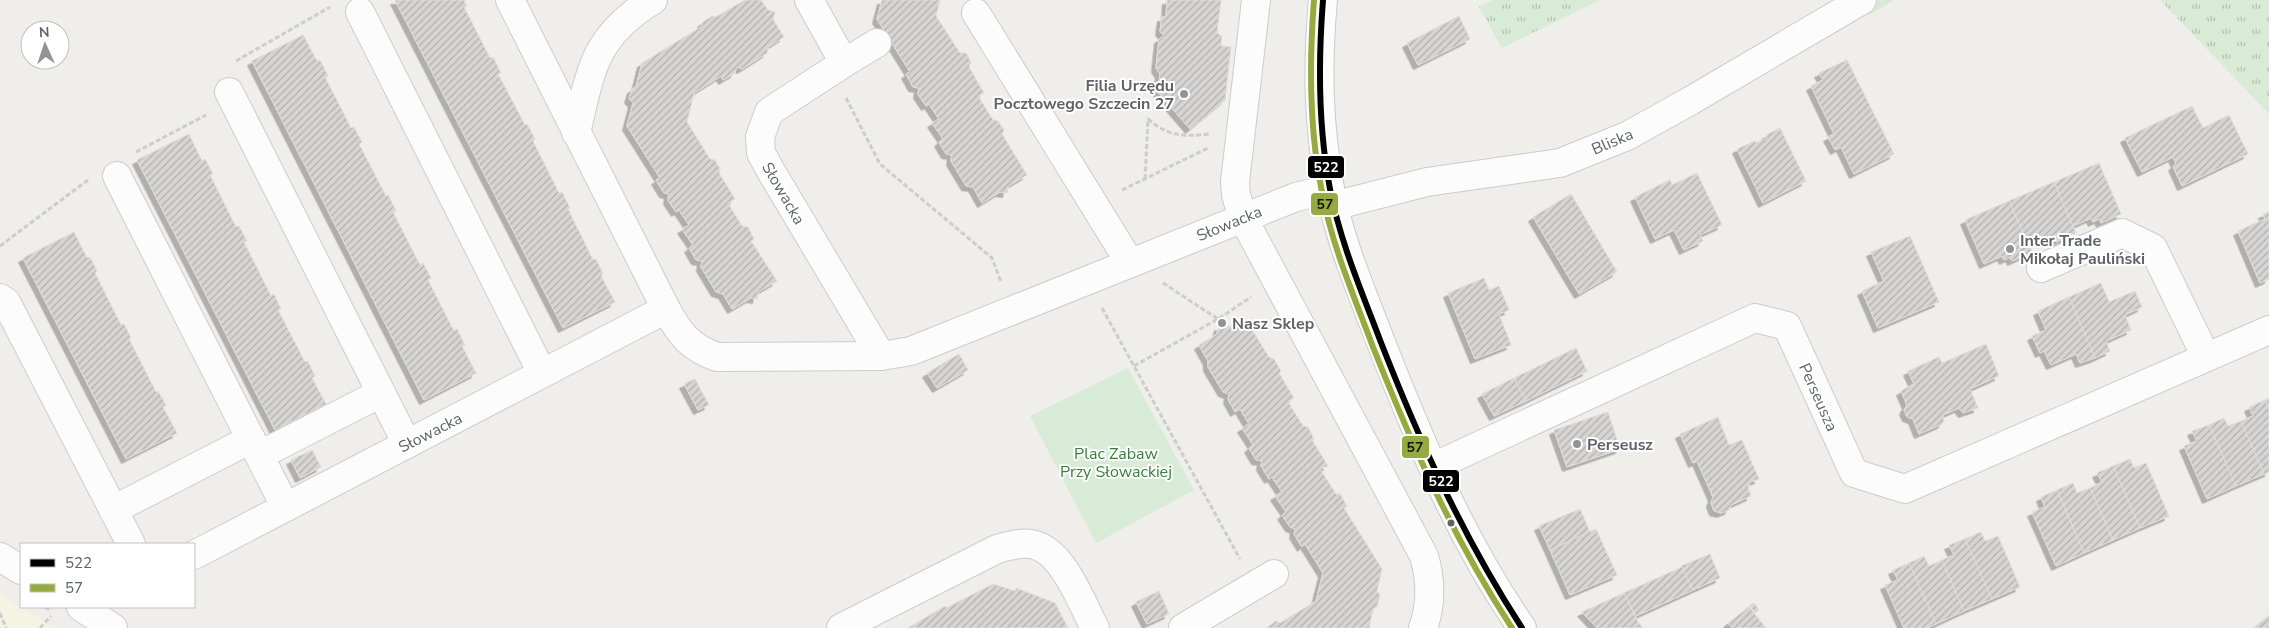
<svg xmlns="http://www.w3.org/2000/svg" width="2269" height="628" font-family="'Nunito Sans',sans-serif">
  <defs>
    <pattern id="grass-tufts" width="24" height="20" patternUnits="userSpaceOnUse" patternTransform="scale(1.25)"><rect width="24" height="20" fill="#d8ebd6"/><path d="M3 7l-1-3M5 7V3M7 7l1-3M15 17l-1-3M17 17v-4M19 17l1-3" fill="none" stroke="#b2c2b1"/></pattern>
    <pattern id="building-hatch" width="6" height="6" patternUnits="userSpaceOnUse" patternTransform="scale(1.25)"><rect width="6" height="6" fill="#d6d5d3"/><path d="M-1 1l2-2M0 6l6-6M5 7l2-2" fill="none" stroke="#b1b0af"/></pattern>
    <filter id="shadow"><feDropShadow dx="-4.5" dy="4.5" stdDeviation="0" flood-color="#0004"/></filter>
  </defs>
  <rect width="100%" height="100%" fill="#efeeea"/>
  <path fill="#f7f3e4" d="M0,594L54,628H0Z"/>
  <g fill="url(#grass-tufts)">
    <path d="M1492,0H1600L1502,48L1479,7Z"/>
    <path d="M1868,0H1894L1869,15Z"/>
    <path d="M2160,0H2269V114Z"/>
  </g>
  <path fill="#d8ebd6" d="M1128,368L1194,490L1096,543L1030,416Z"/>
  <g fill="url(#building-hatch)" stroke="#deddd9" filter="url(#shadow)">
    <path d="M395,0H464L467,6L464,7L490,58L493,57L501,73L498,74L525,125L527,124L535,139L533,141L559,193L562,192L570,208L568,209L593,260L596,259L603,274L601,276L615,302L563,328Z"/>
    <path d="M745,0H761L768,10L775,12L773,19L784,37L768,47L767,53L742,69L737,67L735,73L723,80L721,76L694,93L687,122L710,159L715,160L720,169L719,173L735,199L728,203L742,226L748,227L754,239L751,241L777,281L758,292L757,299L751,298L732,309L723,294L716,292L701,267L702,261L696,260L689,248L693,245L682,229L689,225L679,210L676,212L668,200L669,194L664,193L656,180L660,178L627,126L633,103L629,99L632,89L636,87L642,63L701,27L703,22L712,16L716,17Z"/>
    <path d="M882,0H940L936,16L960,53H966L971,62L969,67L984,93L978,96L993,120L998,121L1004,130L1002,134L1027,175L1008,186L1007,193L1000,192L982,203L973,187L966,186L951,161L952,155L946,154L939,142L943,139L932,123L939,119L929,104L926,106L918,94L919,88L913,87L906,74L910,72L877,19Z"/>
    <path d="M1167,0H1221L1217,33L1222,36L1221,46L1231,47L1225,100L1190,129L1158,92L1160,74L1156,68L1159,39L1164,36L1160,31L1162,17H1166Z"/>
    <path d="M1459,16L1470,39L1418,65L1407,43Z"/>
    <path d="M303,35L317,61L320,60L328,76L325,77L351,128L354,127L362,142L359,144L386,196L388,195L396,211L393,212L420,265L423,263L431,278L428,280L454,331L457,329L465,345L462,346L476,373L424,400L252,61Z"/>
    <path d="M1847,60L1894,154L1854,174L1841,147L1835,150L1828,137L1834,134L1811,86L1823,80L1819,73Z"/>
    <path d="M2192,106L2203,128L2229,115L2248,154L2182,186L2173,166L2176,164L2173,157L2142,172L2125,138Z"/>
    <path d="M1780,128L1806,181L1763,203L1737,149L1755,141L1756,143L1767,138L1766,135Z"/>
    <path d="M189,134L202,161L205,159L213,174L210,175L236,227L239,226L247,241L244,242L271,296L274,294L281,309L278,310L305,362L308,361L315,376L312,378L326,404L275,430L137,160Z"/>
    <path d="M2099,163L2121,214L2101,223L2099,219L2093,222L2091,218L2073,226L2054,182Z"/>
    <path d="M1697,173L1722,225L1700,235L1703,241L1684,250L1674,230L1655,239L1635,197L1670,180L1672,185Z"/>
    <path d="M2054,182L2076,233L2056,242L2055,238L2048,241L2047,237L2028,245L2009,201Z"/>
    <path d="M1571,194L1617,272L1579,294L1533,217Z"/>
    <path d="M2009,201L2032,252L2012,261L2010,257L2004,260L2002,256L1984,264L1965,220Z"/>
    <path d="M2269,212V279L2260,283L2238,231L2265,219L2263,214Z"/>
    <path d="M74,232L87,258L90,257L97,271L95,273L121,325L124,324L131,338L129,339L156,392L158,391L166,405L163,407L177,433L126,459L23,258Z"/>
    <path d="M1910,236L1939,302L1878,328L1862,291L1884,281L1871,252Z"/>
    <path d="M1484,278L1489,290L1499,286L1509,310L1499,314L1511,345L1475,359L1448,293Z"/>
    <path d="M2101,283L2109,302L2135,291L2142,307L2125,315L2131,330L2106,341L2110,351L2095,358L2069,297Z"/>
    <path d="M2069,297L2095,358L2080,363L2076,354L2051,365L2044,351L2040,353L2032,336L2046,330L2038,311Z"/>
    <path d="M1244,317L1269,357L1274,359L1281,371L1279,373L1294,398L1288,402L1303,426L1308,427L1314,439L1312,440L1328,466L1320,469L1336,494H1340L1347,506L1344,508L1382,569L1377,591L1380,595L1377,607L1373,609L1369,628H1266L1276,621L1280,623L1316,601L1323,573L1305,544L1302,547L1294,534L1295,529L1290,527L1282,515L1286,512L1275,496L1282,492L1272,477L1269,479L1261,466L1262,461L1256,460L1249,448L1253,445L1242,428L1249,424L1240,409L1235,412L1228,399L1229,394L1223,392L1208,367V361L1199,345L1217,334L1219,326L1226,328Z"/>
    <path d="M1986,344L1999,376L1970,389L1978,408L1963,413L1959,408L1943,415L1944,421L1942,424L1919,434L1913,419L1907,417L1904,410L1907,405L1901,391L1914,384L1908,371L1939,357L1942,363Z"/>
    <path d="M1576,348L1587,371L1526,401L1514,378Z"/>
    <path d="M959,354L968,370L937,388L927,373Z"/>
    <path d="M1514,378L1526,401L1494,416L1482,394Z"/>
    <path d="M695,379L709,405L698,410L684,384Z"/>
    <path d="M2269,398V410L2265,400Z"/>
    <path d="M2265,400L2269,410V472L2264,474L2241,421L2253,416L2249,407Z"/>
    <path d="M1608,412L1620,449L1567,467L1554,430Z"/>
    <path d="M1718,417L1729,445L1742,440L1759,479L1750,482L1748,488L1751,496L1731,505L1729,510L1721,513L1714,511L1711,503L1713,497L1697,461L1693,463L1680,434Z"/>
    <path d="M2224,418L2228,426L2241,421L2264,474L2236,486L2209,425Z"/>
    <path d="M2209,425L2236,486L2207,499L2184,446L2197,441L2192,431Z"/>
    <path d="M312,450L321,467L300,478L291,460Z"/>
    <path d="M2130,459L2134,468L2146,463L2169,516L2140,528L2113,466Z"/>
    <path d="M2113,466L2140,528L2113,540L2090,488L2102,482L2097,473Z"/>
    <path d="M2073,483L2077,493L2090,488L2113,540L2084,553L2057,490Z"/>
    <path d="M2057,490L2084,553L2056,566L2032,512L2045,507L2041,497Z"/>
    <path d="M1580,509L1590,532L1550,550L1539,526Z"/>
    <path d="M1596,529L1617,575L1570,595L1550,550Z"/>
    <path d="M1981,532L1985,541L1998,536L2020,587L1992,599L1965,539Z"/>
    <path d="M1965,539L1992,599L1964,611L1942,560L1954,555L1949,545Z"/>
    <path d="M1710,554L1720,578L1693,590L1681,566Z"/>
    <path d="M1924,556L1929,566L1942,560L1964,611L1936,624L1909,563Z"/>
    <path d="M1909,563L1936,624L1927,628H1904L1885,585L1898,580L1893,570Z"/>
    <path d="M1682,567L1693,590L1636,616L1624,593Z"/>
    <path d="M993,584L1015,591L1016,588L1055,603L1068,628H908L945,606L946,608Z"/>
    <path d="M1159,591L1169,614L1147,624L1136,602Z"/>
    <path d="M1624,593L1638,622L1643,628H1597L1582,612Z"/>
    <path d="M1754,603L1759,610L1755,613L1750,605Z"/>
    <path d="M1749,607L1766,628H1732L1728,623Z"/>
    <path d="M2269,615V628H2256L2255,627Z"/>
  </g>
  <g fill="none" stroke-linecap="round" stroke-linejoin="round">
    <g stroke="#cbcccc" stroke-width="30">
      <g id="street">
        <path d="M510,0L666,309"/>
        <path d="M809,0L844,63"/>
        <path d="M1256,0L1235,182L1236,195L1243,218L1424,556C1431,580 1432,603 1423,628"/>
        <path d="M360,12L542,373"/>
        <path d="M976,13L1130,263"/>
        <path d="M877,43L844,63L769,112L760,137L761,153L772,173L881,356"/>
        <path d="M229,92L407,444"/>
        <path d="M576,133C591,70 593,37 653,0"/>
        <path d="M117,176L285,506"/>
        <path d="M1333,206L1427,182L1560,163L1627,136L1690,101L1862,0"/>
        <path d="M2041,268L2122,233L2153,248L2206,357"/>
        <path d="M0,298L6,302L131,544"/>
        <path d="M260,455L381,393"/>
        <path d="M1433,467L1755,318L1787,326L1854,473L1905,489L2269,330"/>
        <path d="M113,510L251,439"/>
        <path d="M194,555L666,309C680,334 689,347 717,357L881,356L911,351L1296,197L1330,189"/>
        <path d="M0,557L21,570"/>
        <path d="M81,607L113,628"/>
        <path d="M841,628L997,549C1009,546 1023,541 1035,545C1064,553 1082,604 1095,628"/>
        <path d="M1183,628L1274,574"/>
      </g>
    </g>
    <g stroke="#cacacb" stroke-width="30">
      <path id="secondary" d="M1323,0C1317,67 1318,122 1330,189C1339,238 1359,285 1377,332C1417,435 1459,537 1522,628"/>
    </g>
    <g stroke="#cacfcc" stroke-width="3" stroke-dasharray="5 2.5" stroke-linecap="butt">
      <path d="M236,61L330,7"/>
      <path d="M846,98L880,164L992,258L1001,282"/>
      <path d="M136,152L206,115"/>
      <path d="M1145,179L1148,119C1168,136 1183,137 1209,134"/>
      <path d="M1122,190L1208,148"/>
      <path d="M0,246L88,180"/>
      <path d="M1163,283L1218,319"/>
      <path d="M1102,308L1240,559"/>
      <path d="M1134,366L1218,319L1251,297"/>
      <path d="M45,607L51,611"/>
      <path d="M0,613L6,628"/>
      <path d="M40,628L51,616"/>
    </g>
    <use href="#street" stroke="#fdfcfc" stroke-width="28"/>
    <use href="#secondary" stroke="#fdfcfc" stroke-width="28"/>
    <g stroke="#fff" stroke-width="10">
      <path id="bus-1" d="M1323,0C1318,63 1318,126 1330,189C1340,241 1361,290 1380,340C1419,440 1463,537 1522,628"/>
    </g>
    <g stroke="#fff" stroke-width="10">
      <path id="bus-2" d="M1314,0C1309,64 1309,129 1322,192C1332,246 1354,296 1373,347C1412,445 1454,540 1512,628"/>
    </g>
    <use href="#bus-1" stroke="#000" stroke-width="6"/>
    <use href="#bus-2" stroke="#95ab3c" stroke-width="6"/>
  </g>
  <g fill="#919496" stroke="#fff" stroke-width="2">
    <circle cx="1184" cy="94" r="5"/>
    <circle cx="2010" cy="249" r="5"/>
    <circle cx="1222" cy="323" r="5"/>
    <circle cx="1577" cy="444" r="5"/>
  </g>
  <circle fill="#5f6368" stroke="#fff" stroke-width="2" cx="1451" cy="523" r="4.5"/>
  <g text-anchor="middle" stroke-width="4" stroke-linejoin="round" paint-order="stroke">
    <g font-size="16" font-weight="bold" fill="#5f6368" stroke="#fff" text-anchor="start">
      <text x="1174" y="91" text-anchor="end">Filia Urzędu<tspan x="1174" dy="18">Pocztowego Szczecin 27</tspan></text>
      <text x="2020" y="246">Inter Trade<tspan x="2020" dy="18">Mikołaj Pauliński</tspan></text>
      <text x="1232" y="329">Nasz Sklep</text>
      <text x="1587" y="450">Perseusz</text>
    </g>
    <g font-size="16" fill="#5f6368" stroke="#fff">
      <text transform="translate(1612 141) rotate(-23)" y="6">Bliska</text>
      <text transform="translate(784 193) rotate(60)" y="6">Słowacka</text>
      <text transform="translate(1229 223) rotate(-22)" y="6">Słowacka</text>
      <text transform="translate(1819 397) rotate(66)" y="6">Perseusza</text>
      <text transform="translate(430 432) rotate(-27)" y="6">Słowacka</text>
    </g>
    <g font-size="16" fill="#348238" stroke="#fff">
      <text x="1116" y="459">Plac Zabaw<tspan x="1116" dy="18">Przy Słowackiej</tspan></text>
    </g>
  </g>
  <g stroke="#fff" stroke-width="2">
    <rect x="1307" y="155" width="38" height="24" rx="5" fill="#000"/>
    <rect x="1310" y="192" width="29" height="24" rx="5" fill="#95ab3c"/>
    <rect x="1401" y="435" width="29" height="24" rx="5" fill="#95ab3c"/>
    <rect x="1422" y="469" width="38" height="24" rx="5" fill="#000"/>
  </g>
  <g font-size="14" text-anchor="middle" font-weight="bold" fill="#fff">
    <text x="1326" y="172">522</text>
    <text x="1441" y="486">522</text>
  </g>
  <g font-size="14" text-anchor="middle" font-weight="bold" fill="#111">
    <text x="1325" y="209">57</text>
    <text x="1415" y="452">57</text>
  </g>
  <rect x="20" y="543" width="175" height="65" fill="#ffffff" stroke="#bfc1c3"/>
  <rect x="30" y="559" width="25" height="8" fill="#000000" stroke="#bfc1c3"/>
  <text x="65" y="568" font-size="15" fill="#5f6368">522</text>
  <rect x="30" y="584" width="25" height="8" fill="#95ab3c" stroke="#bfc1c3"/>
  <text x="65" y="593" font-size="15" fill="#5f6368">57</text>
  <g transform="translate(45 45) rotate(357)"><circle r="24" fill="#ffffff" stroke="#bfc1c3"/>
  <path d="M0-4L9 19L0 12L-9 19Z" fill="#919496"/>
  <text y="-8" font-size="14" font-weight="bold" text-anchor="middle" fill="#5f6368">N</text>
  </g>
</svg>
